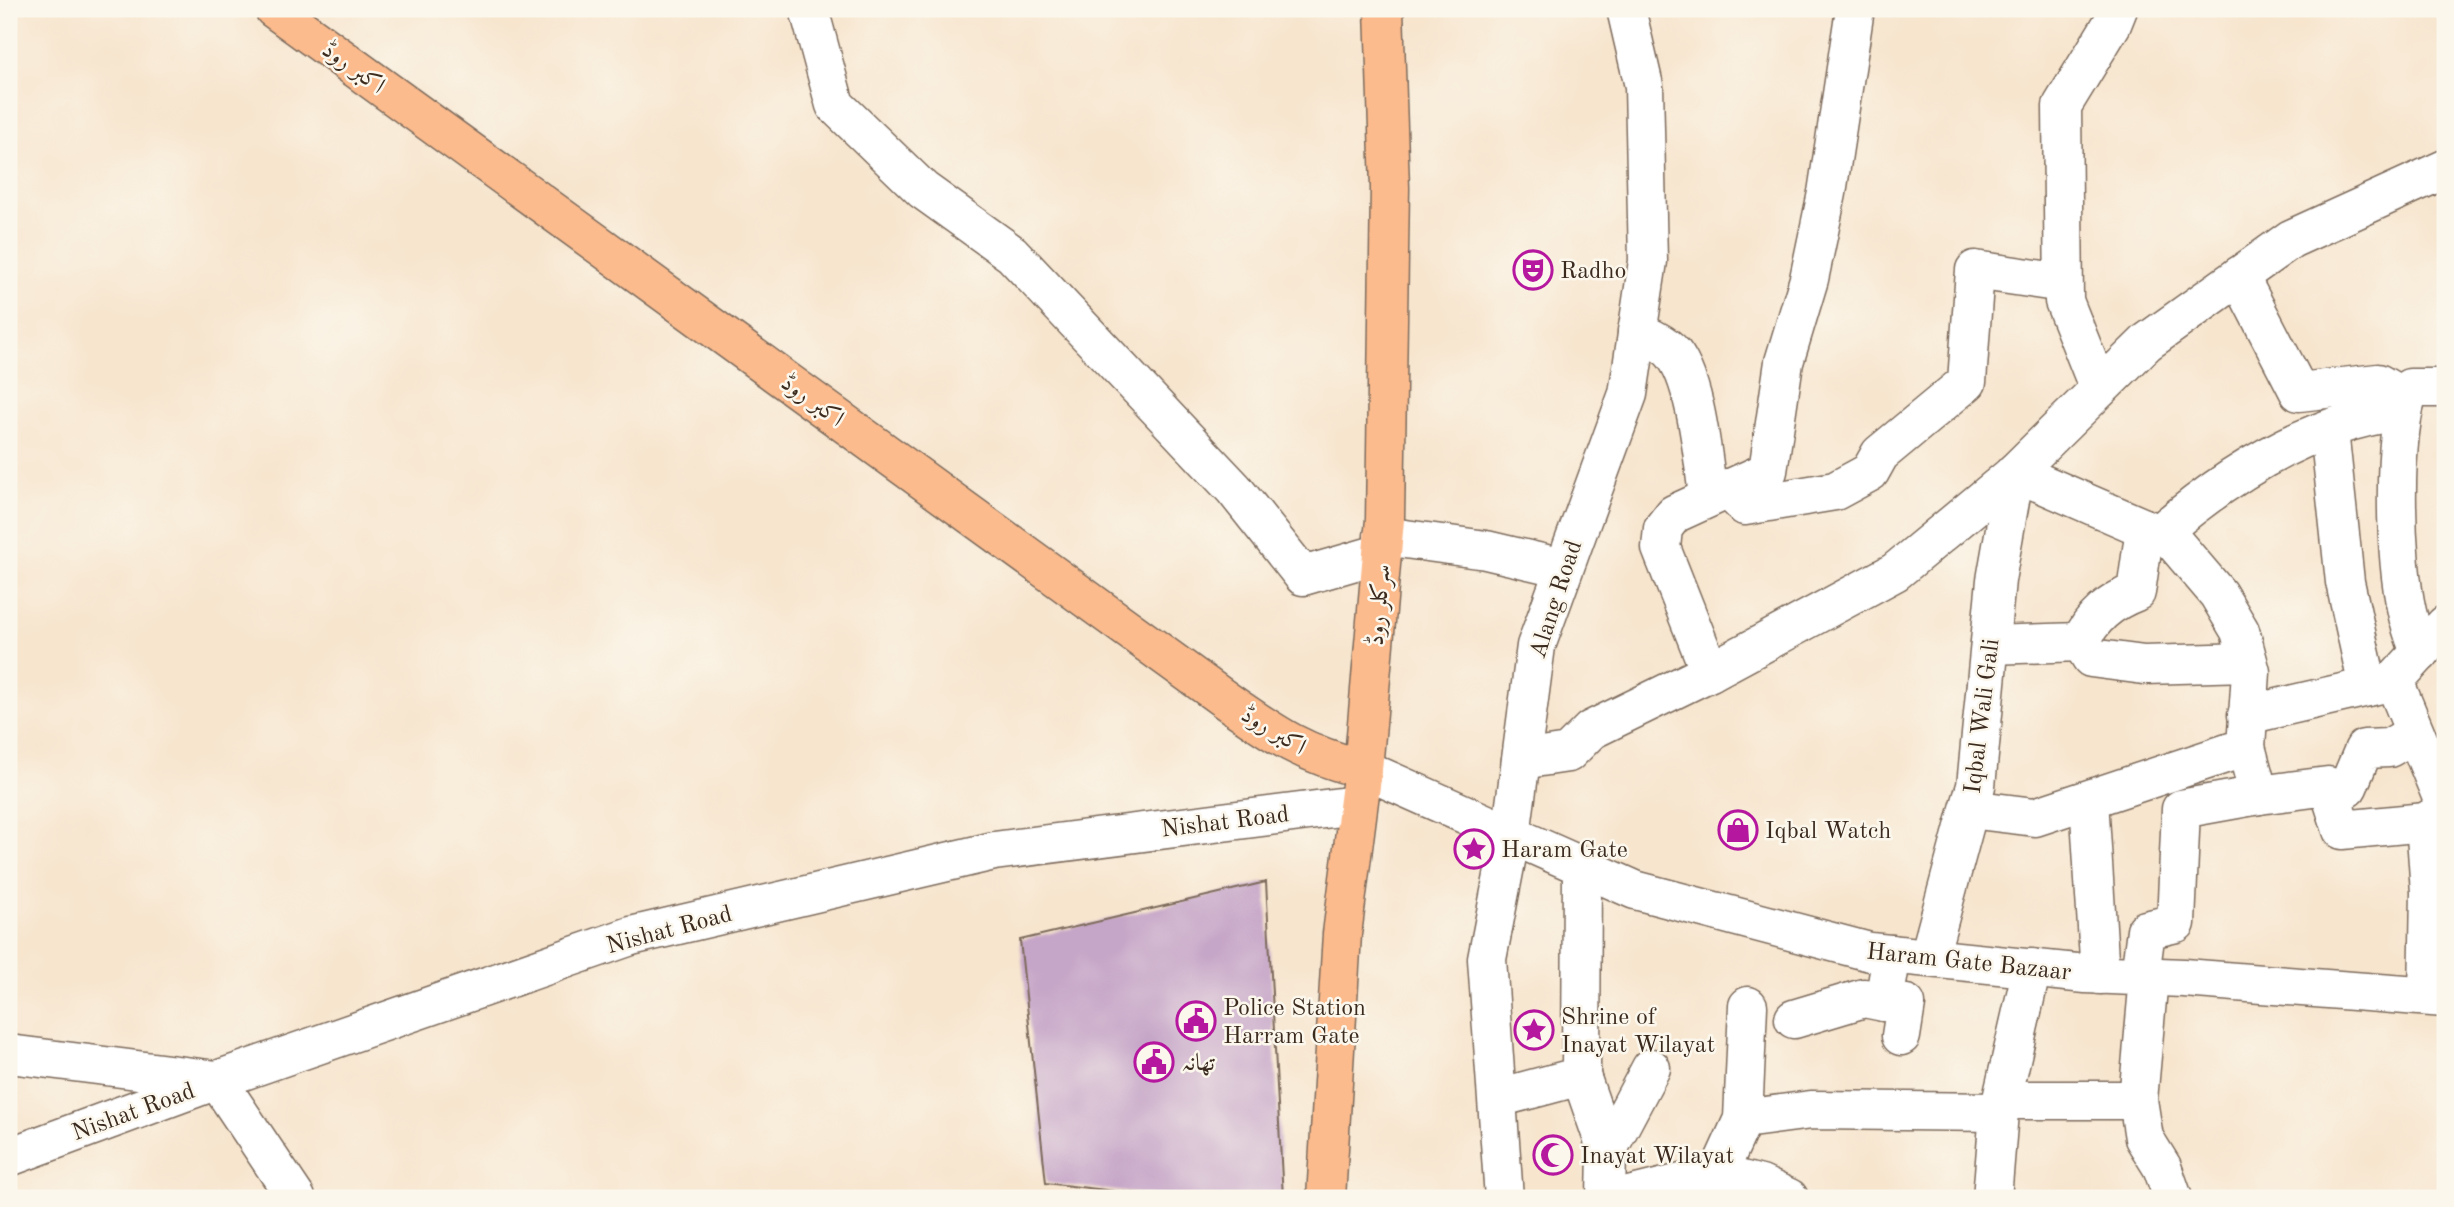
<svg xmlns="http://www.w3.org/2000/svg" width="2454" height="1207" font-family="'Old Standard TT',Amiri,serif">
  <rect width="100%" height="100%" fill="#fbf7ec"/>
  <filter id="ink" filterUnits="userSpaceOnUse"><feTurbulence type="fractalNoise" baseFrequency=".0143" numOctaves="2"/><feDisplacementMap in="SourceGraphic" scale="14" xChannelSelector="R" yChannelSelector="G"/><feConvolveMatrix kernelMatrix="1 2 1 2 8 2 1 2 1" color-interpolation-filters="sRGB"/></filter>
  <filter id="wash" filterUnits="userSpaceOnUse"><feTurbulence type="fractalNoise" baseFrequency=".00686" numOctaves="4" result="noise"/><feDisplacementMap in="SourceGraphic" scale="28" xChannelSelector="R" yChannelSelector="G"/><feGaussianBlur stdDeviation="1.57" result="paint"/><feColorMatrix in="noise" values="0 0 0 0 0 0 0 0 0 0 0 0 0 0 0 0 0 1.4 0 .05"/><feComposite in="paint" operator="in"/></filter>
  <g filter="url(#wash)">
    <rect width="100%" height="100%" fill="#f7e5ce"/>
    <g id="blocks">
      <path fill="#c6a6c8" d="M1266,882L1283,1198H1174L1046,1183L1020,940Z"/>
    </g>
  </g>
  <g filter="url(#ink)">
    <use href="#blocks" fill-opacity="0" stroke="#7d6b5c" stroke-width="2"/>
    <g fill="none" stroke-linecap="round" stroke-linejoin="round">
      <g stroke="#7d6b5c" stroke-width="41">
        <g id="minor">
          <path d="M809,9L835,105L923,190L1012,254L1234,489L1303,576L1382,553"/>
          <path d="M2239,276L2299,392L2378,383L2406,399"/>
          <path d="M1637,331C1647,336 1662,342 1670,350C1696,375 1703,460 1708,496"/>
          <path d="M2099,389L2064,301L2062,106L2112,24L2118,9"/>
          <path d="M2329,430L2345,582L2368,687"/>
          <path d="M1727,488L1745,506L1835,491L1870,472L1880,454L1967,382L1975,270L2063,283"/>
          <path d="M2159,534C2227,475 2310,422 2402,411"/>
          <path d="M1383,536L1486,550L1563,568"/>
          <path d="M2081,642C2091,618 2112,601 2136,592L2145,528"/>
          <path d="M1990,645L2081,642L2091,658L2144,665L2248,662"/>
          <path d="M2420,653C2415,639 2410,626 2407,612C2395,560 2391,437 2410,388H2445"/>
          <path d="M1710,672L1661,548L1663,528L1674,514L1768,471L1784,362L1809,279L1827,193L1855,9"/>
          <path d="M2394,681L2445,805"/>
          <path d="M2247,715L2394,681L2445,625"/>
          <path d="M2246,747L2259,795L2328,786L2342,830L2425,822L2445,810"/>
          <path d="M1521,760L1568,753L1591,730L1710,672L1895,572L2010,477L2147,342L2291,239L2445,169"/>
          <path d="M1363,769L1635,890L1870,952L2086,974L2184,978L2445,998"/>
          <path d="M2332,798L2348,787L2364,749L2389,748L2415,733"/>
          <path d="M2089,800L2100,975"/>
          <path d="M2425,822L2430,892L2428,996"/>
          <path d="M1892,954L1884,1002L1906,1004L1901,1036"/>
          <path d="M1929,957L1969,809L1976,786L1996,580L2015,472L2172,540L2218,594L2240,631L2251,672L2246,747L2035,817L1969,809"/>
          <path d="M2140,976L2146,930L2176,923L2181,809L2259,795"/>
          <path d="M2149,977L2138,1100L2144,1138L2162,1167L2173,1198"/>
          <path d="M1794,1019L1864,998L1884,1002"/>
          <path d="M9,1054L217,1080L296,1198"/>
          <path d="M1581,1076L1607,1151L1606,1198"/>
          <path d="M1498,1098L1581,1076L1582,866"/>
          <path d="M2002,1100H2138"/>
          <path d="M1743,1119L1811,1110L1999,1112"/>
          <path d="M1607,1151L1651,1068"/>
          <path d="M9,1157L217,1080L631,936L994,851L1356,805"/>
          <path d="M1718,1174L1743,1119L1748,1006"/>
          <path d="M1504,1198L1487,959L1511,835L1536,646L1628,394L1648,261L1644,86L1626,9"/>
          <path d="M1621,1198L1718,1174L1761,1185L1789,1198"/>
          <path d="M1992,1198L1999,1112L2032,968"/>
        </g>
      </g>
      <g stroke="#7d6b5c" stroke-width="41">
        <g id="major">
          <path d="M274,9L1227,701C1277,736 1303,754 1363,769"/>
          <path d="M1326,1198L1342,934L1363,769L1385,519L1390,188L1384,9"/>
        </g>
      </g>
      <use href="#minor" stroke="#fff" stroke-width="38"/>
      <use href="#major" stroke="#fbbb8d" stroke-width="38"/>
    </g>
  </g>
  <defs>
    <g id="theatre-ring" transform="scale(2.0125)"><circle r="9.5" fill="#fbf7ec" stroke="#b5179e" stroke-width="1.5"/><path d="M-5-5.5Q0-4 5-5.5V0Q5 5 0 6Q-5 5-5 0ZM-3.3-2.5H-1v1.5H-3.3ZM1-2.5H3.3v1.5H1ZM-2.8 1Q0 5.5 2.8 1Z" fill="#b5179e"/></g>
    <g id="shop-ring" transform="scale(2.0125)"><circle r="9.5" fill="#fbf7ec" stroke="#b5179e" stroke-width="1.5"/><path d="M-5-2.5h2.3a2.7 3.5 0 0 1 5.4 0H5L5.5 6h-11ZM-1.5-2.5h3a1.5 2.3 0 0 0-3 0Z" fill="#b5179e"/></g>
    <g id="sight-ring" transform="scale(2.0125)"><circle r="9.5" fill="#fbf7ec" stroke="#b5179e" stroke-width="1.5"/><path d="M0-6L1.8-2.2L6-1.7L2.9 1.2L3.7 5.4L0 3.3L-3.7 5.4L-2.9 1.2L-6-1.7L-1.8-2.2Z" fill="#b5179e"/></g>
    <g id="civic-ring" transform="scale(2.0125)"><circle r="9.5" fill="#fbf7ec" stroke="#b5179e" stroke-width="1.5"/><path d="M-.6-6.5H3V-4.5H.6V-3L4-1V1h2V6H-6V1h2V-1L-.6-3ZM-1.2 2.5V6h2.4V2.5Z" fill="#b5179e"/></g>
    <g id="mosque-ring" transform="scale(2.0125)"><circle r="9.5" fill="#fbf7ec" stroke="#b5179e" stroke-width="1.5"/><path d="M3.5-4.9A6 6 0 1 0 3.5 4.9A5 5 0 1 1 3.5-4.9Z" fill="#b5179e"/></g>
  </defs>
  <g fill-rule="evenodd">
    <use href="#theatre-ring" x="1533" y="270"/>
    <use href="#shop-ring" x="1738" y="830"/>
    <use href="#sight-ring" x="1474" y="849"/>
    <use href="#civic-ring" x="1196" y="1021"/>
    <use href="#sight-ring" x="1534" y="1030"/>
    <use href="#civic-ring" x="1154" y="1062"/>
    <use href="#mosque-ring" x="1553" y="1155"/>
  </g>
  <g text-anchor="middle" stroke-width="5" stroke-linejoin="round" paint-order="stroke">
    <g font-size="24" fill="#3b2a1e" stroke="#fbf7ec">
      <text transform="translate(354 67) rotate(36)" y="8">اکبر روڈ</text>
      <text transform="translate(813 400) rotate(36)" y="8">اکبر روڈ</text>
      <text transform="translate(1555 599) rotate(-72)" y="8">Alang Road</text>
      <text transform="translate(1378 605) rotate(-85)" y="8">سرکلر روڈ</text>
      <text transform="translate(1981 716) rotate(-83)" y="8">Iqbal Wali Gali</text>
      <text transform="translate(1274 730) rotate(31)" y="8">اکبر روڈ</text>
      <text transform="translate(1225 821) rotate(-7)" y="8">Nishat Road</text>
      <text transform="translate(669 929) rotate(-15)" y="8">Nishat Road</text>
      <text transform="translate(1969 961) rotate(6)" y="8">Haram Gate Bazaar</text>
      <text transform="translate(133 1111) rotate(-20)" y="8">Nishat Road</text>
    </g>
    <g font-size="24" fill="#3b2a1e" stroke="#fbf7ec" text-anchor="start">
      <text x="1560" y="278">Radho</text>
      <text x="1765" y="838">Iqbal Watch</text>
      <text x="1501" y="857">Haram Gate</text>
      <text x="1223" y="1015">Police Station<tspan x="1223" dy="28">Harram Gate</tspan></text>
      <text x="1561" y="1024">Shrine of<tspan x="1561" dy="28">Inayat Wilayat</tspan></text>
      <text x="1181" y="1070">تھانہ</text>
      <text x="1580" y="1163">Inayat Wilayat</text>
    </g>
  </g>
  <rect width="2454" height="1207" fill="none" stroke="#fbf7ec" stroke-width="35"/>
</svg>
